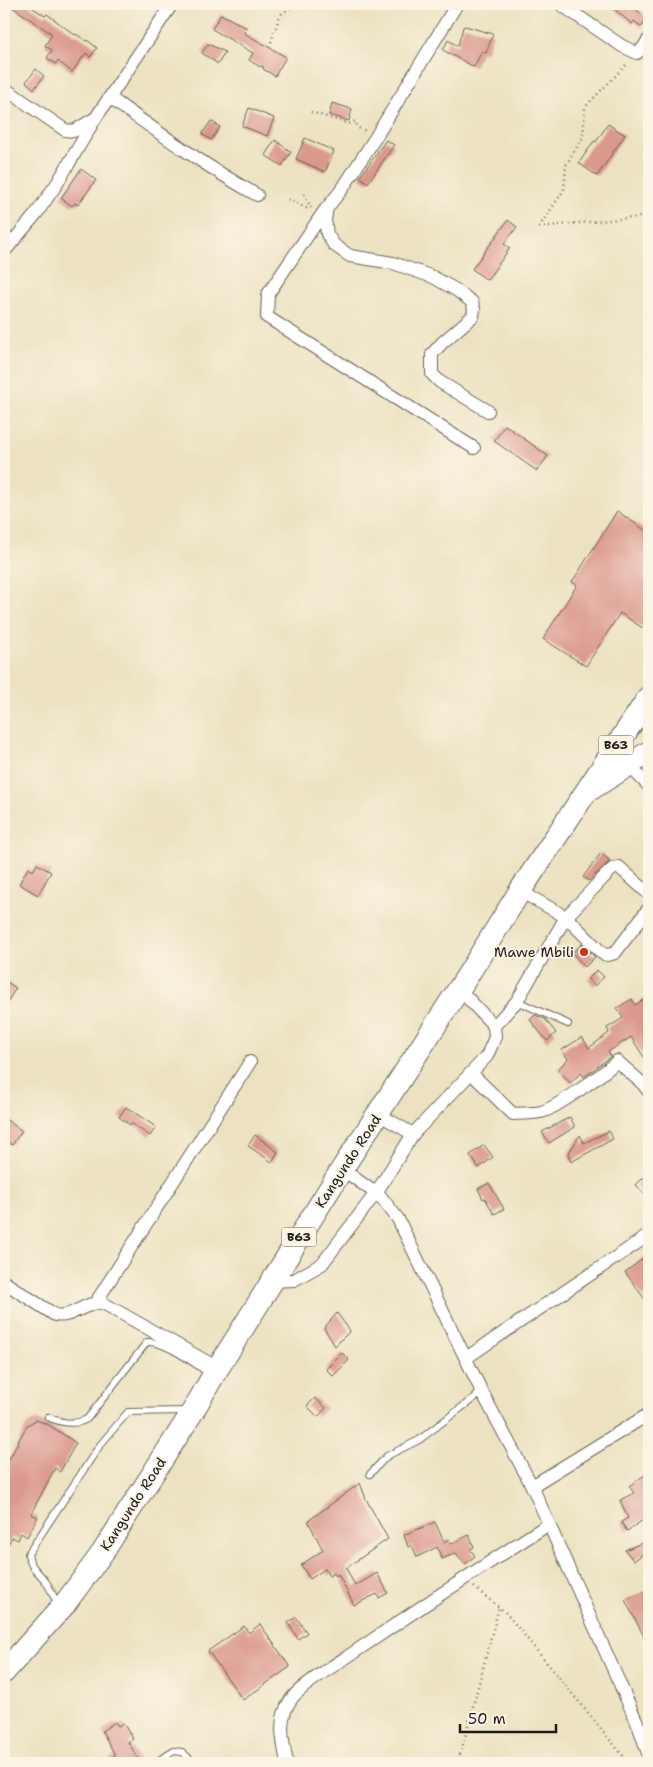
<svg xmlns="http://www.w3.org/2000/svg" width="653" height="1767" font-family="'Shantell Sans',sans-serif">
  <rect width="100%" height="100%" fill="#fcf5e5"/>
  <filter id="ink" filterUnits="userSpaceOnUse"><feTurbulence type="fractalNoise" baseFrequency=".02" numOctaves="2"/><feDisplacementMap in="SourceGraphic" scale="10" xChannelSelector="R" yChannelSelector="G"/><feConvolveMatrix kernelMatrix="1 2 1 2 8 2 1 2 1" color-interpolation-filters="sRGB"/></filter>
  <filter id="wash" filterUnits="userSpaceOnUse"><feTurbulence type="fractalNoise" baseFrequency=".0096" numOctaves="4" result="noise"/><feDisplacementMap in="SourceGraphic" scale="20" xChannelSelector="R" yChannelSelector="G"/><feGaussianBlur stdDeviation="1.12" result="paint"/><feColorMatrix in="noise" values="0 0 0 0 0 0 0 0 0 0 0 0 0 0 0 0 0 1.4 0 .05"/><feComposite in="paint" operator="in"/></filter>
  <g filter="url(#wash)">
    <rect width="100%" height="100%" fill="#ece2c1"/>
    <g id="blocks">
      <g fill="#db988d">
        <path d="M8,4H27L45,16L47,14L75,35L76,34L86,41L87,40L97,48L90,57L86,53L72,72L58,61L56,64L47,58L52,50L45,46L52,34Z"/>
        <path d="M608,4H629L648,19L641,27L634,21L632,24Z"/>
        <path d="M221,14L247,28L244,33L286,57L275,76L263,69L264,67L261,66L260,67L249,60L253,53L212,29Z"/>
        <path d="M465,26L493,34L486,53L482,51L474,67L443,50L448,40L458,46L463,27Z"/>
        <path d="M208,44L225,52L218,64L202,53Z"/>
        <path d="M36,69L44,76L34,89L26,82Z"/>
        <path d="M332,103L352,109L349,121L329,115Z"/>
        <path d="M249,108L274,118L267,136L242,126Z"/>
        <path d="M211,121L220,127L211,140L202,134Z"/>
        <path d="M608,124L625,135L597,176L579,163L594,141L596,142Z"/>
        <path d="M305,138L334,151L325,172L296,159Z"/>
        <path d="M275,140L291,152L282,166L265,155Z"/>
        <path d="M386,140L394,145L368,183L360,177Z"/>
        <path d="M81,169L96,180L78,205L75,203L72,206L61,198Z"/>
        <path d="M508,220L517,227L504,244L510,248L487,280L472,269Z"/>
        <path d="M505,425L548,456L537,471L494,441Z"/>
        <path d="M617,511L649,533V621L644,629L620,613L586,666L543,639L577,585L572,582Z"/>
        <path d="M601,853L610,861L589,881L583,877Z"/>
        <path d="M37,864L51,872L38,895L19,884L28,868L33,871Z"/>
        <path d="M582,944L595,957L585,967L572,953Z"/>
        <path d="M597,970L604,977L594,986L588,979Z"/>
        <path d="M4,980L16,988L4,1007Z"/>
        <path d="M649,996V1065L631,1037L608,1052L611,1056L597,1067L584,1077L581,1073L570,1083L558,1069L568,1059L562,1050L582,1037L589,1048L609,1033L607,1028L623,1018L617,1008L632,999L635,1005Z"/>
        <path d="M535,1015L545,1019L556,1033L547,1041L530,1020Z"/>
        <path d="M126,1107L156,1127L150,1136L131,1123L130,1125L119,1117Z"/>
        <path d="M570,1117L575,1127L549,1143L542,1132Z"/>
        <path d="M4,1118L22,1131L12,1145L4,1138Z"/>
        <path d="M609,1131L613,1139L571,1162L568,1154L580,1135L584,1143Z"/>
        <path d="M255,1135L278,1152L272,1162L248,1146Z"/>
        <path d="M484,1145L493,1157L479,1168L470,1155Z"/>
        <path d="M649,1172V1199L636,1185Z"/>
        <path d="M489,1183L504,1209L494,1214L485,1198L483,1199L478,1189Z"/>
        <path d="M649,1254V1305L625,1272Z"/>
        <path d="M337,1313L350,1331L335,1346L324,1328Z"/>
        <path d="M342,1353L349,1360L333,1376L326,1369Z"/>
        <path d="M315,1398L326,1408L318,1417L307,1406Z"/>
        <path d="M36,1420L49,1425L76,1443L60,1472L55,1468L31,1514L38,1517L27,1537L21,1533L18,1540L12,1537L4,1552V1469L27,1425Z"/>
        <path d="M649,1472V1516L627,1531L621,1522L628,1518L620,1500L634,1493L629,1486Z"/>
        <path d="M360,1483L366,1499L388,1539L346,1568L355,1586L377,1573L388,1593L379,1598L377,1594L354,1605L338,1574L336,1576L334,1573L329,1576L325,1569L310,1579L301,1565L323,1550L308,1521Z"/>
        <path d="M435,1522L444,1542L449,1539L451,1544L469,1535L474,1547L470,1549L475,1556L465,1564L456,1553L442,1559L437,1547L417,1557L412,1545L408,1547L404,1535Z"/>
        <path d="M649,1540V1549L634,1561L625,1550Z"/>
        <path d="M649,1590V1646L625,1600Z"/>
        <path d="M296,1617L307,1633L298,1639L288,1623Z"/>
        <path d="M260,1624L290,1667L243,1700L208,1651L244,1626L249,1633Z"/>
        <path d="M115,1722L118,1726L123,1723L133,1739L128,1742L141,1763H104L115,1755L102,1731Z"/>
      </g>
    </g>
  </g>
  <g filter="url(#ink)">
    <use href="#blocks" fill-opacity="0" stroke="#656156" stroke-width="1"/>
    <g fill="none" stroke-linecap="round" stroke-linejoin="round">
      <g stroke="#656156" stroke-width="8">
        <g id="lane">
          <path d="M517,1001L568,1024"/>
          <path d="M48,1417C61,1423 74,1426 87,1419L147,1342C164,1340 195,1364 210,1374"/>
          <path d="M370,1474L387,1456L419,1440L482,1392"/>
          <path d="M58,1605C54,1598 51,1589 46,1582C39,1572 30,1568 28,1554L100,1445L128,1412L187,1411"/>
          <path d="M154,1763L174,1751L182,1752L194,1763"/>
        </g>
      </g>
      <g stroke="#656156" stroke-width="14">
        <g id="street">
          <path d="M457,4L377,135L343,188L327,208L325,220L327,234L334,245L350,256L393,263L433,277L456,290L472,302L474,309L473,316L443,342L432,354V374L440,382L488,411"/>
          <path d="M560,4L622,46L637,53L643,48L649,39"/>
          <path d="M4,88L65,130L74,131L92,120"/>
          <path d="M110,98C158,132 205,166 257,195"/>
          <path d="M325,210L268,294L267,317L474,448"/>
          <path d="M4,252L36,214L58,182L95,119L172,4"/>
          <path d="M629,766L649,786"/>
          <path d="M520,891L566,917L603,954L608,955L615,953L649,908"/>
          <path d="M494,1026L517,1001L566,917L609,872L614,868L619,867L649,894"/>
          <path d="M471,1073L513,1114C522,1113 532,1114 541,1112C555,1109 606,1072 617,1061L643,1084L649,1092"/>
          <path d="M378,1114L413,1134"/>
          <path d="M342,1169L381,1197L398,1219L482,1392L532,1486L649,1414"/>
          <path d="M272,1281L294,1280L322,1264L376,1193L413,1134L487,1056L495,1037L494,1026L459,989"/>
          <path d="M4,1282L55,1315C72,1319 85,1301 103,1303L218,1368"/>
          <path d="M96,1302L250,1062"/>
          <path d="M466,1358L649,1235"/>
          <path d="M532,1486L639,1727L649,1756"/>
          <path d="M287,1763C283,1741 277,1721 290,1701C298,1687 338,1663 353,1653C418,1609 483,1566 549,1524"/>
        </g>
      </g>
      <g stroke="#656156" stroke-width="24">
        <g id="highway">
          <path d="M591,789L649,752"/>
          <path d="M4,1672L64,1605L103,1552L193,1411L213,1376L342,1169L466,978L520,891L649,697"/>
        </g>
      </g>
      <g stroke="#656156" stroke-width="2.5" stroke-dasharray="1 4" stroke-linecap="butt">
        <path d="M271,42L280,15L296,4"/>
        <path d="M311,112L349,124L355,121L358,128L366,131"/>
        <path d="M304,194L311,208"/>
        <path d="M288,199L310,210"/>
        <path d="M539,227L564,190L566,165L583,137L585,107L628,63"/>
        <path d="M539,227L649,216"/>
        <path d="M474,1587L506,1613L629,1763"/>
        <path d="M454,1763L461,1752L499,1607"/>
      </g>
      <use href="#lane" stroke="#fff" stroke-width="6"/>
      <use href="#street" stroke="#fff" stroke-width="12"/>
      <use href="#highway" stroke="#fff" stroke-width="22"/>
    </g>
  </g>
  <circle fill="#c8321e" stroke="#fcf5e5" stroke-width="2" cx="584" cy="952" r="5"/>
  <g text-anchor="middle" stroke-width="4" stroke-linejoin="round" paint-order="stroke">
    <g fill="#fcf5e5" stroke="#5f5d58" stroke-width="1">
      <rect x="598.5" y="735.5" width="35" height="19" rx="4"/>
      <rect x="281.5" y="1227.5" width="35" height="19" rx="4"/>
    </g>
    <g font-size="12" font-weight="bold" fill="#1c1c1c">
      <text x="616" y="749">B63</text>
      <text x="299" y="1241">B63</text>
    </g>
    <g font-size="14" fill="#1c1c1c" stroke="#fcf5e5" text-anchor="end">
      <text x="574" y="957">Mawe Mbili</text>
    </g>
    <g font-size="14" fill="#1c1c1c" stroke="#fcf5e5">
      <text transform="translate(348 1161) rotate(-57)" y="5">Kangundo Road</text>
      <text transform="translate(133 1504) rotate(-57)" y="5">Kangundo Road</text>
    </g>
  </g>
  <rect width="653" height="1767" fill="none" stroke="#fcf5e5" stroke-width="20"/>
  <path d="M460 1724v8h96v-8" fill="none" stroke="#1c1c1c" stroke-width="2.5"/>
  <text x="468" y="1724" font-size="15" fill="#1c1c1c" stroke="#fcf5e5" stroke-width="4" paint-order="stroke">50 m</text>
</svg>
